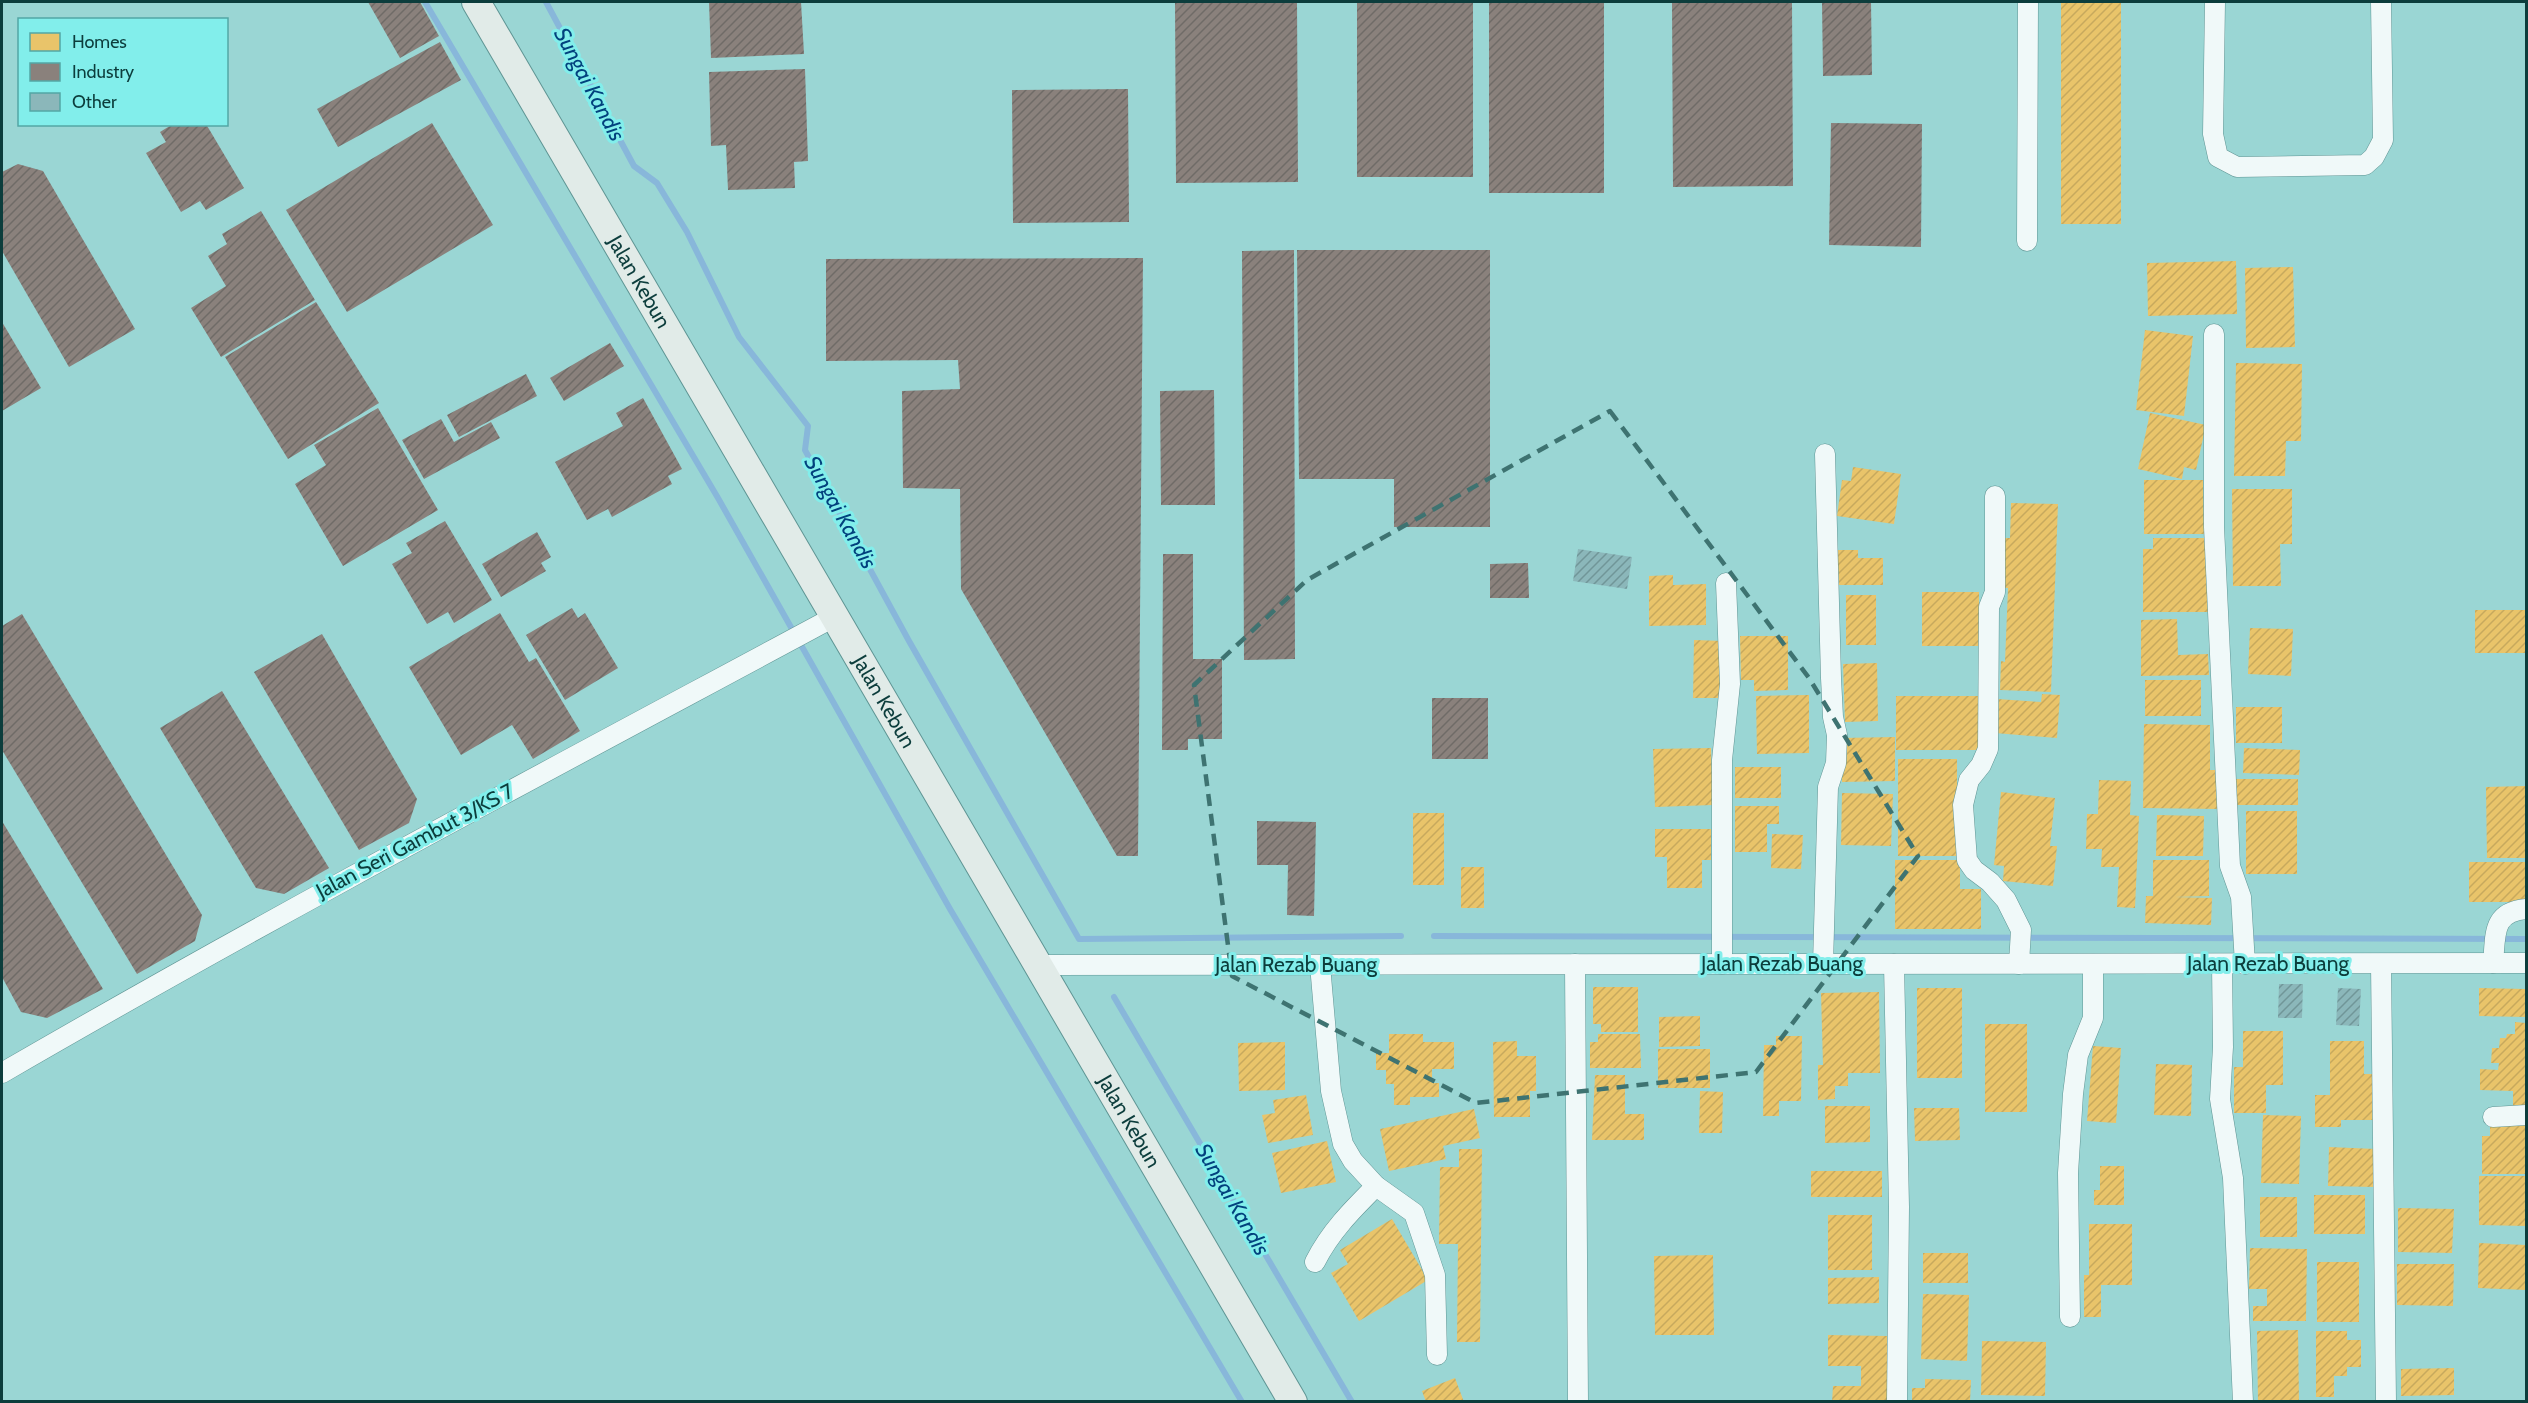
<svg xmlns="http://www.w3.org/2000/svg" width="2528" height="1403" font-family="Cabin,sans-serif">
  <defs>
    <pattern id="homes-hatch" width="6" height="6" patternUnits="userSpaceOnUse" patternTransform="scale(1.5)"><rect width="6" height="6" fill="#e9c46a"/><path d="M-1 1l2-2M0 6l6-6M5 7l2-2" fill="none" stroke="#c7a95d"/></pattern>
    <pattern id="industry-hatch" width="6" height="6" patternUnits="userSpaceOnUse" patternTransform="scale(1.5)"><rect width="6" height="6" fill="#8a817c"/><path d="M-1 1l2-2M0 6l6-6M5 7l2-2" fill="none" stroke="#6f6b67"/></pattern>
    <pattern id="building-hatch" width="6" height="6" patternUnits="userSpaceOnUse" patternTransform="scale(1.5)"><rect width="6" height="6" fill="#8bb7ba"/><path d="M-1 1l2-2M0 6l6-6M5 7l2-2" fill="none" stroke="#709698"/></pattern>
  </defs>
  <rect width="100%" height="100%" fill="#9ad6d4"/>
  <g fill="url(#homes-hatch)">
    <rect x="2061" y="2" width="60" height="222"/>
    <path d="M2236,261L2237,314L2148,316L2147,263Z"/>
    <path d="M2293,267L2295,347L2246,348L2245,268Z"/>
    <path d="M2145,330L2193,336L2184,416L2136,410Z"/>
    <path d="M2236,363L2302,364L2301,441H2286L2285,476H2234Z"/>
    <path d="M2150,413L2206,425L2196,470L2184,467L2182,479L2138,469Z"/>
    <path d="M1853,467L1901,474L1894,524L1837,516L1842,480L1851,481Z"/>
    <path d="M2144,480H2203L2204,534H2144Z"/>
    <path d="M2232,489H2292V544H2280L2281,586H2233Z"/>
    <path d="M2011,503L2058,504L2051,692L2000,690L2001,661L2005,662L2008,588H1999L2001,538H2010Z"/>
    <path d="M2153,538H2208V612H2143V549H2153Z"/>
    <path d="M1838,550H1858V558H1883V585H1838Z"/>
    <path d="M1673,575V585L1706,584V625L1649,626V576Z"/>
    <rect x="1922" y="592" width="57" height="54"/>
    <rect x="1846" y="595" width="30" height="50"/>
    <rect x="2475" y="610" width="51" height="43"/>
    <path d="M2177,619L2178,655L2208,654L2209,675L2141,676V620Z"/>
    <path d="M2250,628L2293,629L2291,676L2248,674Z"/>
    <path d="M1740,636H1788V690L1754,691V680H1741Z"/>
    <path d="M1694,640L1723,641V698H1693Z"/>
    <path d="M1877,663L1878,721L1845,722L1843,664Z"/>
    <rect x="2145" y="680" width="56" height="36"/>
    <path d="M2042,694L2060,695L2057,738L1995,733L1997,699L2041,702Z"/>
    <path d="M1809,695V753L1757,754L1756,696Z"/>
    <rect x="1896" y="696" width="82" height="54"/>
    <rect x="2236" y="707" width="46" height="36"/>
    <path d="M2144,724L2210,725V770H2219L2218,809L2143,808Z"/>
    <path d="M1895,737V781L1842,782L1841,738Z"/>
    <path d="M1711,748L1713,805L1655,807L1653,749Z"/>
    <path d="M2244,748L2300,750L2299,775L2243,773Z"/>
    <rect x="1898" y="759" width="59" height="97"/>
    <rect x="1735" y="767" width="46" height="31"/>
    <rect x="2234" y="779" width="64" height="26"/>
    <path d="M2099,780L2131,781L2130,815L2139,816L2135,908L2117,907L2119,867H2101L2102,849H2086L2087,814H2098Z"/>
    <path d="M2526,786V858H2487L2486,787Z"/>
    <path d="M2001,792L2055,798L2050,846H2057L2053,886L2003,881L2004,866L1994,865Z"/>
    <path d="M1842,793L1893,794L1891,846L1841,845Z"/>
    <path d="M1735,806H1779V824H1767V852H1735Z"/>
    <rect x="2246" y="811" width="51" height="63"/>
    <rect x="1413" y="813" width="31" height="72"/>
    <path d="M2157,815L2204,816L2203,856H2156Z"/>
    <path d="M1655,829H1711V860H1702V888H1667V857H1655Z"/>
    <path d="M1772,834L1803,835L1801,869L1771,868Z"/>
    <path d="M1895,860H1960V889H1981V929H1895Z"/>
    <path d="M2153,860H2209V896L2175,897L2212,898L2211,925L2145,923L2146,896H2153Z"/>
    <rect x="2469" y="862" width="57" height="40"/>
    <rect x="1461" y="867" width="23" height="41"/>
    <path d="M1593,987H1638V1032H1601V1024H1593Z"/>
    <rect x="1917" y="988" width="45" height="90"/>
    <path d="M2479,988L2526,989V1017L2479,1016Z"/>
    <path d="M1879,992L1880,1073H1848V1086H1835V1099L1818,1100V1065H1823L1821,993Z"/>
    <path d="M1700,1016V1046L1659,1047V1017Z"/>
    <path d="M2515,1022L2526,1023V1106H2513V1091L2480,1090V1069L2498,1070L2499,1063H2491L2492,1048H2499L2500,1038H2506L2507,1034H2515Z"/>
    <rect x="1985" y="1024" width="42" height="88"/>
    <path d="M2243,1031H2283V1085H2266V1113H2234V1067H2243Z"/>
    <path d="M1389,1034H1423V1042H1454V1069H1432V1083H1439V1097H1410V1105H1394V1084H1386V1070H1376V1053H1389Z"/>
    <path d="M1598,1034H1640L1641,1068H1590V1042H1598Z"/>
    <path d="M1776,1036H1802L1801,1101H1779V1116H1763L1764,1045H1776Z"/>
    <path d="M1517,1041V1056H1536V1091H1530V1117H1494L1493,1042Z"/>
    <path d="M2330,1041H2364V1074H2373V1120H2341V1127H2315V1095H2330Z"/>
    <path d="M1285,1042V1090L1239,1091L1238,1043Z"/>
    <path d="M2093,1046L2121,1048L2116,1123L2087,1121Z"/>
    <rect x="1658" y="1049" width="52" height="39"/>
    <path d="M2156,1064L2192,1065L2191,1116L2154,1115Z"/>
    <path d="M1595,1075H1625V1114H1644V1140H1592Z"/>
    <path d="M1700,1091L1723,1092L1722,1133H1699Z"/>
    <path d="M1306,1095L1313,1135L1268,1143L1262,1115L1275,1113L1273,1100Z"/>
    <path d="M1825,1106H1870V1142L1825,1143Z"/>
    <path d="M1914,1108H1959L1960,1140L1915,1141Z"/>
    <path d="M1474,1109L1480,1138L1443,1146L1446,1159L1389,1171L1380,1129Z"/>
    <path d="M2263,1115L2301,1116L2299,1184L2261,1183Z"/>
    <path d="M2490,1125H2526V1174H2482V1136H2490Z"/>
    <path d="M1327,1141L1336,1182L1281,1193L1272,1153Z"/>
    <path d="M2329,1147L2376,1149L2375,1187L2328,1186Z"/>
    <path d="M1459,1149H1482L1480,1342H1457L1458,1244H1439L1440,1167H1459Z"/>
    <path d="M2100,1166H2124V1205H2094V1190H2100Z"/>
    <rect x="1811" y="1171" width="71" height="26"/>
    <path d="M2479,1176H2526V1226L2479,1225Z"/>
    <rect x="2314" y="1195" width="51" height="39"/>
    <rect x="2260" y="1197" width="37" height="40"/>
    <path d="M2398,1208L2454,1209L2452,1253L2398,1252Z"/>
    <rect x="1828" y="1215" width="44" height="55"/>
    <path d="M1392,1219L1428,1280L1359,1321L1331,1273L1348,1264L1340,1250Z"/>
    <path d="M2089,1224H2132V1285H2101V1317H2084V1275H2089Z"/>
    <path d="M2479,1243L2526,1245V1290L2478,1288Z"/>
    <path d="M2250,1248L2307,1249L2306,1321H2253V1306H2267V1289H2249Z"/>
    <rect x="1923" y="1253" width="45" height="30"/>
    <path d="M1713,1255L1714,1335H1655L1654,1256Z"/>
    <rect x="2317" y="1262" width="42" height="60"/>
    <path d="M2397,1264H2454L2453,1306L2397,1305Z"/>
    <path d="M1879,1277V1303L1828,1304V1278Z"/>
    <path d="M1923,1294L1969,1295L1967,1361L1921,1359Z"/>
    <path d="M2298,1330L2299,1402H2258L2257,1331Z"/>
    <path d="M2316,1331H2347V1340H2361V1367H2347V1376H2334V1397H2316Z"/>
    <path d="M1828,1335L1887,1336V1402H1832L1833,1386H1861V1366H1828Z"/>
    <path d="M1982,1341L2046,1342L2045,1396L1981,1395Z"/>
    <path d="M2454,1368V1395L2401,1396V1369Z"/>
    <path d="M1455,1378L1464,1402H1426L1422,1391Z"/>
    <path d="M1925,1379L1971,1380L1970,1402H1912V1388H1925Z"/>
  </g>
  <g fill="url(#industry-hatch)">
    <path d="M368,2H420L439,36L400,58Z"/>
    <path d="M709,2H801L804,54L711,58Z"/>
    <path d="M1175,2H1297L1298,182L1176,183Z"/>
    <rect x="1357" y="2" width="116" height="175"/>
    <rect x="1489" y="2" width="115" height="191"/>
    <path d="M1672,2H1792L1793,186L1673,187Z"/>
    <path d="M1822,2H1871L1872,75L1823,76Z"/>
    <path d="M440,42L461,80L338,147L317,109Z"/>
    <path d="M805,69L808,161L794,162L795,188L728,190L726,145L711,146L709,72Z"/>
    <path d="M1128,89L1129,222L1013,223L1012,90Z"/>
    <path d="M432,123L493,225L347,312L286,210Z"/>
    <path d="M1831,123L1922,124L1921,247L1829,245Z"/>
    <path d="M173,124H206L244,188L206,210L200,201L181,212L146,153L166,142L160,132Z"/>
    <path d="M18,164L43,171L135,329L69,367L2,251V172Z"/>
    <path d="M261,211L315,300L221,357L191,308L226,286L208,256L227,244L222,234Z"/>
    <path d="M1294,250L1295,659L1244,660L1242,251Z"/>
    <path d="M1297,250H1490V527H1394V479H1299Z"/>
    <path d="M1143,258L1138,856H1117L961,589L960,489L903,488L902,391L960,389L958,360L826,361V259Z"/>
    <path d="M316,302L379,403L288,459L225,357Z"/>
    <path d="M2,322L41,388L2,411Z"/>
    <path d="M610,343L624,366L564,401L550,378Z"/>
    <path d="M526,374L537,396L459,437L447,415Z"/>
    <path d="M1214,390L1215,505H1161L1160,391Z"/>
    <path d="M643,398L682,469L668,476L672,484L612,517L608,509L587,520L555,462L623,426L616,413Z"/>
    <path d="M378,408L438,510L343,566L295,484L326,465L314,445Z"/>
    <path d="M441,419L454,442L491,422L500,438L424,479L402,440Z"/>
    <path d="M445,521L492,600L454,623L448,612L427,624L392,564L412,553L406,543Z"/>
    <path d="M537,532L551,557L541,563L546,571L501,597L482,564Z"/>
    <path d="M1163,554H1193V659H1222V739H1188V750H1162Z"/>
    <path d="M1528,563L1529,598H1490V564Z"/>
    <path d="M572,608L578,618L585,613L618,668L565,700L526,635Z"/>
    <path d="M500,613L529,662L536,658L580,731L533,759L512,725L461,755L409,667Z"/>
    <path d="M22,614L202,915L195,941L137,974L2,750V626Z"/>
    <path d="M322,634L417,799L409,823L359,850L254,672Z"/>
    <path d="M222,691L329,868L284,894L256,888L160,728Z"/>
    <rect x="1432" y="698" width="56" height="61"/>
    <path d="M2,821L103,989L47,1018L21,1012L2,977Z"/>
    <path d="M1257,821L1316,822L1314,916L1287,915L1288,865H1257Z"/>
  </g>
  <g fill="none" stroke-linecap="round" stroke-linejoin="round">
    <g stroke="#88b7da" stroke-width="6">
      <path d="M425,2L718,498L950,909L1242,1402"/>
      <path d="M546,2L634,166L657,183L687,232L739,337L808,426L805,450L909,641L1079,939L1401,936"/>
      <path d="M1434,936L2526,939"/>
      <path d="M1114,997L1352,1402"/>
    </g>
  </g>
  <g fill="url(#building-hatch)">
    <path d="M1578,549L1632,557L1627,589L1573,581Z"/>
    <path d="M2279,984H2303L2302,1018H2278Z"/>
    <path d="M2338,988L2361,989L2359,1026L2336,1025Z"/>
  </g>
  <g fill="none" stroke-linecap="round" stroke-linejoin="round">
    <g stroke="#5f9594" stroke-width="21">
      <g id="minor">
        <path d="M2215,2L2213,134L2218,157L2237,167L2365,165L2374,157L2383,140L2381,2"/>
        <path d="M2027,241L2028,2"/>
        <path d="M2214,334V527L2230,866L2241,897L2245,964"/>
        <path d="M1995,496V592L1989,607L1988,749L1981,765L1969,780L1963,805L1967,860L1974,870L1990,882L2006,900L2021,930L2019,964"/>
        <path d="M2493,963C2496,936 2491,912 2526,909"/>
        <path d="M1575,964L1578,1402"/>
        <path d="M1722,964V760L1730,684L1726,583"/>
        <path d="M1823,964L1828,787L1836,763L1837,735L1833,717L1831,678L1825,454"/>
        <path d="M1894,964L1899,1207L1897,1402"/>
        <path d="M2222,964L2223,1047L2220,1099L2233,1178L2243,1402"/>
        <path d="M2381,964L2386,1402"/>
        <path d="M1038,965L2526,963"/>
        <path d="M1320,965L1331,1091L1343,1144L1353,1161L1376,1186L1414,1213L1435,1275L1437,1355"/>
        <path d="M2,1073C276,914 555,767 834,617"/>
        <path d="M2493,1117L2526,1115"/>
        <path d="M1315,1262C1330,1232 1352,1210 1376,1186"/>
        <path d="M2070,1317L2068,1173L2073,1094L2078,1055L2093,1018V964"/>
      </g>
    </g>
    <g stroke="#5f9594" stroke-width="30">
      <g id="secondary">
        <path id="s1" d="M476,2L1293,1402"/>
      </g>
    </g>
    <use href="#minor" stroke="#f0f9f9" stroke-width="20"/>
    <use href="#secondary" stroke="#e1ebe8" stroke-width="28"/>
  </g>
  <path fill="none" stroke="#3e7371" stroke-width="4.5" stroke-dasharray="12 8" stroke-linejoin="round" d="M1610,411L1809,678L1918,856L1756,1072L1476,1103L1232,976L1194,685L1307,580Z"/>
  <g text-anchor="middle" stroke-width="6" stroke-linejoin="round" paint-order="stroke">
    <g font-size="21" fill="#0c3d3c" stroke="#82eeeb">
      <text dy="7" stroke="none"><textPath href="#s1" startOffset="324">Jalan Kebun</textPath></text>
      <text dy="7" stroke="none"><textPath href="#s1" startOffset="810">Jalan Kebun</textPath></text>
      <text transform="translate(415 841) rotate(-28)" y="7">Jalan Seri Gambut 3/KS 7</text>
      <text x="1782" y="971">Jalan Rezab Buang</text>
      <text x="2268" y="971">Jalan Rezab Buang</text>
      <text x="1296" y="972">Jalan Rezab Buang</text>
      <text dy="7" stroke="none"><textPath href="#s1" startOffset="1296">Jalan Kebun</textPath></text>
    </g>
    <g font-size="22" font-style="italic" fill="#02417d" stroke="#82eeeb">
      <text transform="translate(590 84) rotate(62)" y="8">Sungai Kandis</text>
      <text transform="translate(841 512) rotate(61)" y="8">Sungai Kandis</text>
      <text transform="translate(1233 1199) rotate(60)" y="8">Sungai Kandis</text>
    </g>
  </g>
  <rect width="2528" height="1403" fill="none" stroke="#0c3d3c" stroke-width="6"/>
  <rect x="18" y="18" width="210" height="108" fill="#82eeeb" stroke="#53a7a5" stroke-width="1.5"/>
  <rect x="30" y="33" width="30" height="18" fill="#e9c46a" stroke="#53a7a5" stroke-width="1.5"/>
  <text x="72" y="48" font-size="18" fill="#0c3d3c">Homes</text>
  <rect x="30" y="63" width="30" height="18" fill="#8a817c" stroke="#53a7a5" stroke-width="1.5"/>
  <text x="72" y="78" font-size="18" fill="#0c3d3c">Industry</text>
  <rect x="30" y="93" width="30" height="18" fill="#8bb7ba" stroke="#53a7a5" stroke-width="1.5"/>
  <text x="72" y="108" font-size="18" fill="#0c3d3c">Other</text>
</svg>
